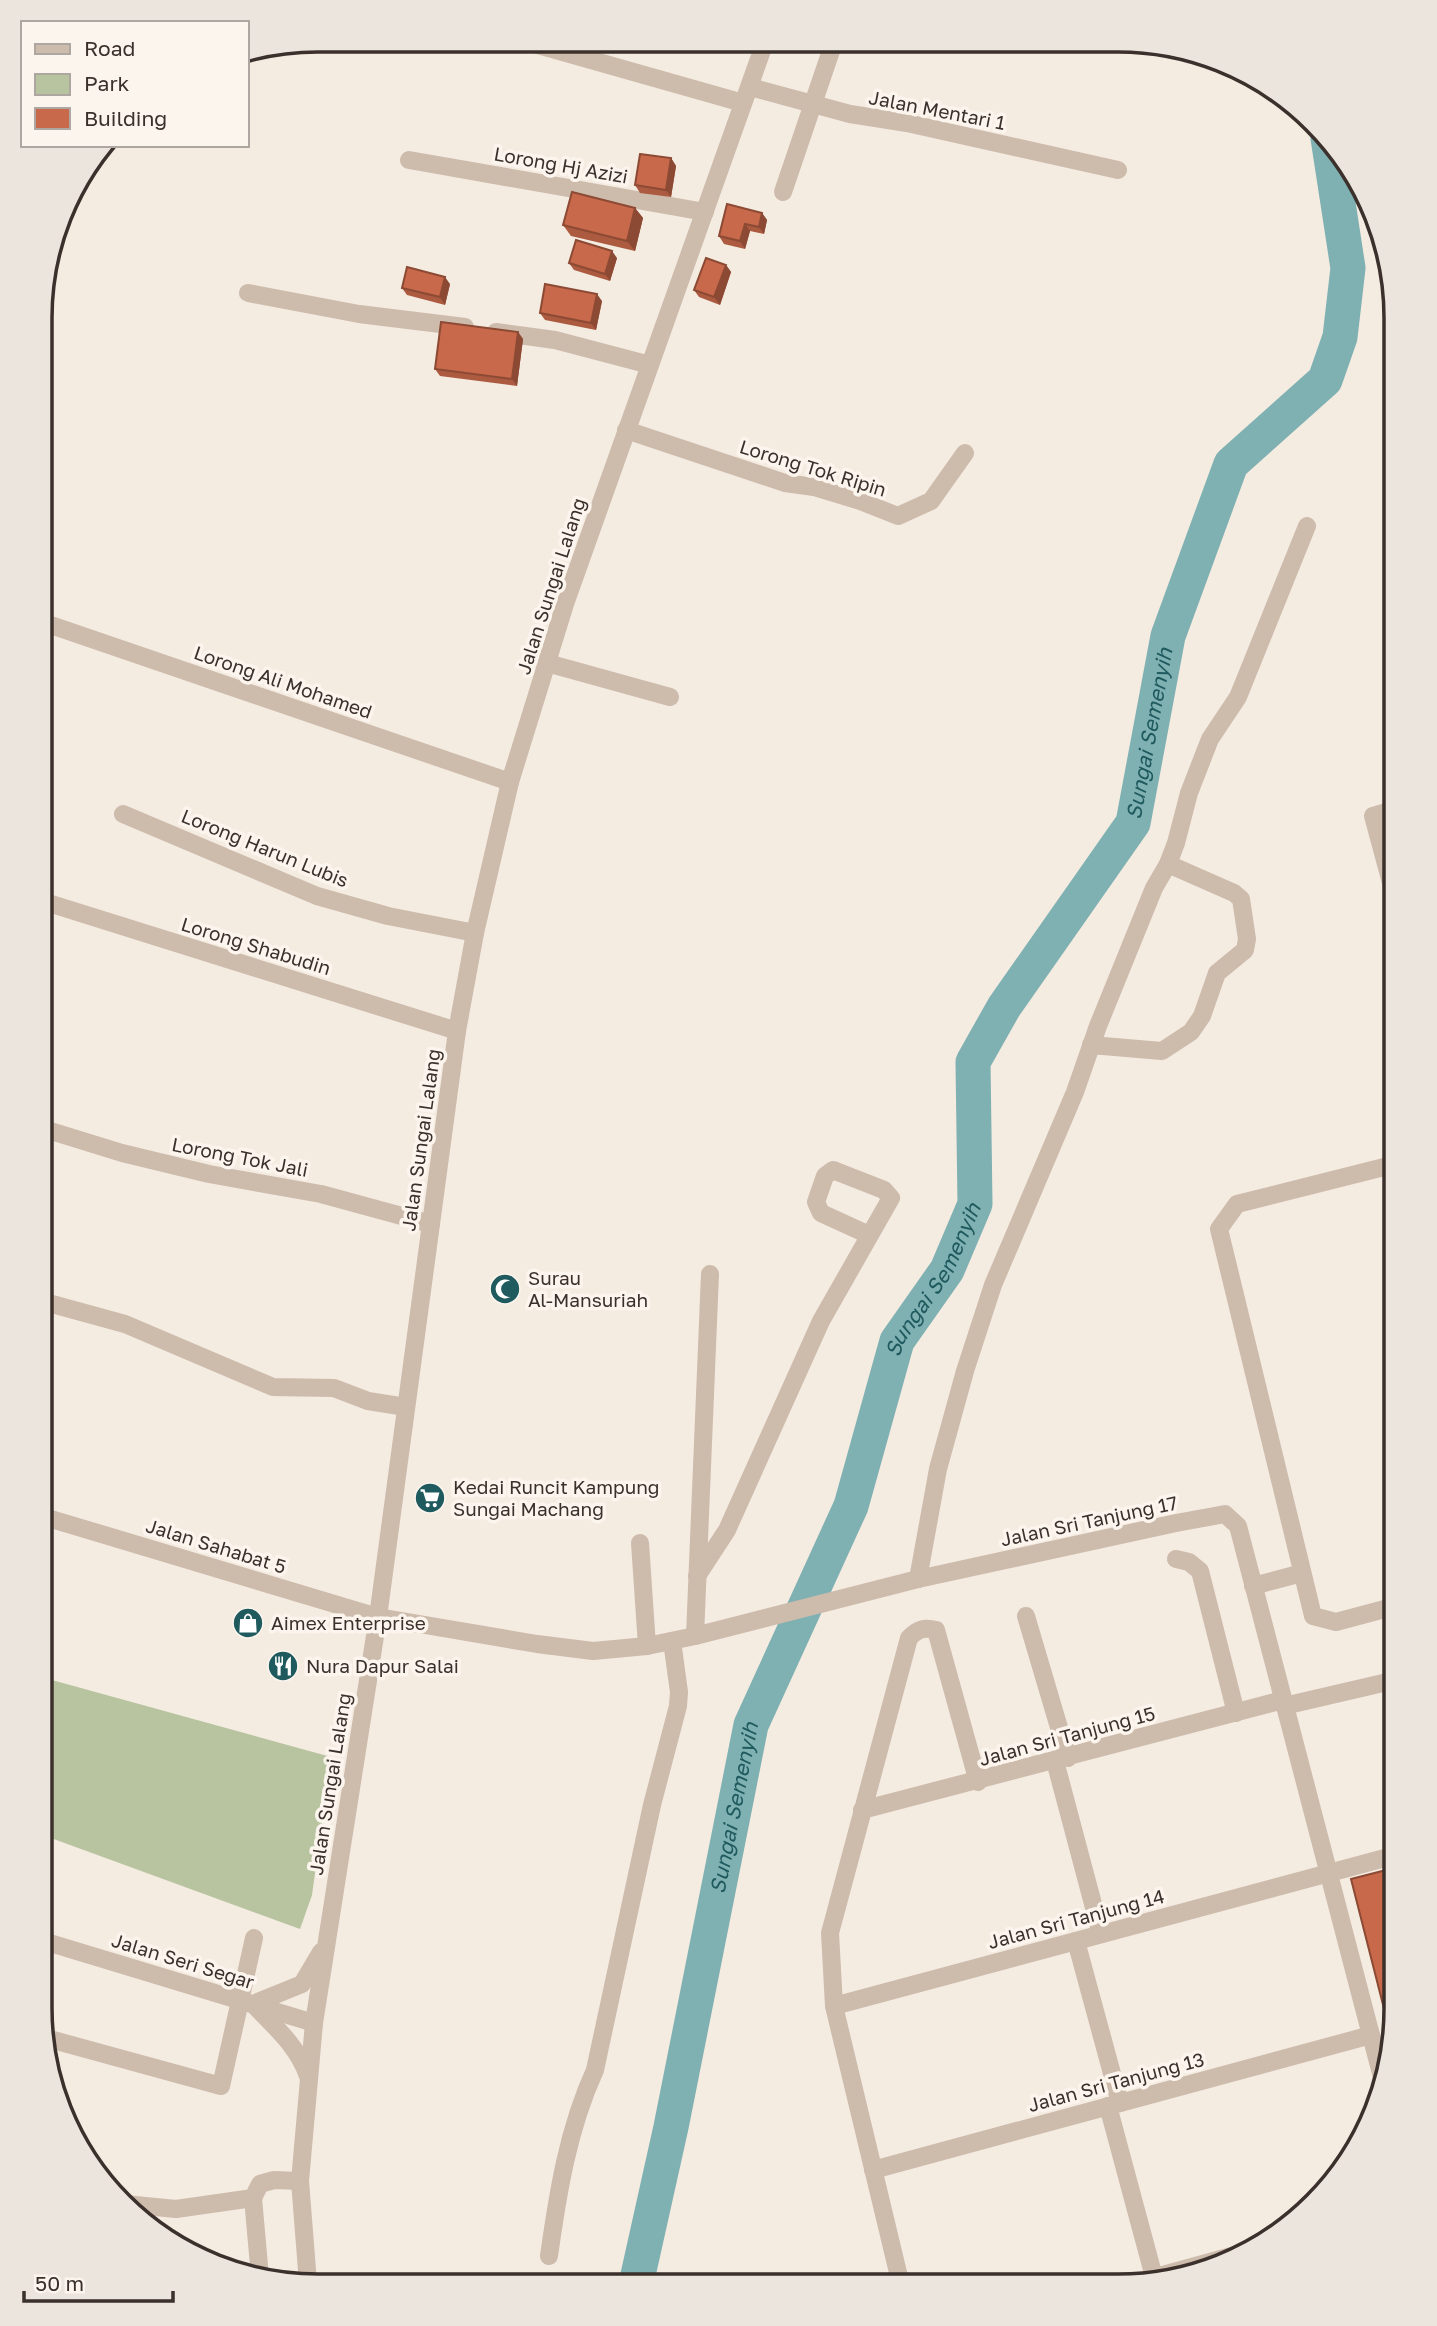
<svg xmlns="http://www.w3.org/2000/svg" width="1437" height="2326" font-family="'Golos Text',sans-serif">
  <rect width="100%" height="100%" fill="#f4ebe1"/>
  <path fill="#b8c4a0" d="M41,1677L331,1757L312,1895L300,1929L40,1834Z"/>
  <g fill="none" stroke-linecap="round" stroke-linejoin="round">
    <path stroke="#7fb0b2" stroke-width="35" id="s1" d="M636,2284L671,2127L751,1725L851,1506L897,1341L947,1270L975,1204L973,1062L1004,1007L1133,823L1168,636L1231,464L1325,380L1340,337L1348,268L1328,138"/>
    <g stroke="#cdbbac" stroke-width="18">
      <path d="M524,41L743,103"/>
      <path d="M750,87L850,114L907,123L1118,170"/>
      <path d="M409,160L705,212"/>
      <path d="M783,192L834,42"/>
      <path d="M248,293L359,314L465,327"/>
      <path d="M496,332L555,340L650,365"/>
      <path d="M626,430L785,483L814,487L860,501L898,516L931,501L965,453"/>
      <path d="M42,622L510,782"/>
      <path d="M547,663L670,697"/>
      <path d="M123,814L317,896L388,916L475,933"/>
      <path d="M42,901L457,1031"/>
      <path d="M1397,905L1373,816L1397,809"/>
      <path d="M1091,1045L1162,1051L1191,1032L1202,1016L1217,973L1245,950L1247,939L1241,899L1234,893L1168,864"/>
      <path d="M41,1128L122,1153L209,1174L321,1194L431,1224"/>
      <path d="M41,1301L125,1324L273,1387L334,1388L368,1401L406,1407"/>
      <path d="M41,1516L378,1617L537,1644L593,1651L647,1646L695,1636L918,1579L1176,1523L1225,1514L1238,1526L1384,2085"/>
      <path d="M640,1543L647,1646"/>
      <path d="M1176,1559L1189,1562L1200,1571L1236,1713"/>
      <path d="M697,1576L727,1530L821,1321L891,1198L884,1190L833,1170L825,1176L816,1202L821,1213L869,1235"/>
      <path d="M918,1579L938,1469L965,1371L993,1285L1075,1092L1098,1026L1154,888L1168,864L1176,843L1189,793L1210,739L1238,697L1307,526"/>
      <path d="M1253,1586L1302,1573"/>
      <path d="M1396,1606L1336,1622L1313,1616L1219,1229L1237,1204L1396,1164"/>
      <path d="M1026,1616L1068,1758"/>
      <path d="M695,1636L710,1274"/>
      <path d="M1284,1706L1396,1680"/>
      <path d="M1055,1761L1101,1934"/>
      <path d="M862,1810L1283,1700"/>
      <path d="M40,1940L314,2023"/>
      <path d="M1076,1941L1120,2103"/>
      <path d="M253,2004L302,1984L321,1952"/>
      <path d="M834,2006L1396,1855"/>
      <path d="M256,2007C277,2029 298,2047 308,2076"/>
      <path d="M46,2038L221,2086L254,1938"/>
      <path d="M1108,2106L1154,2277"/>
      <path d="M873,2170L1371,2035"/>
      <path d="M253,2198L260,2277"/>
      <path d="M125,2204L176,2209L253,2198L260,2184L274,2180L300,2181"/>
      <path d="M549,2256C558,2192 568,2129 595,2070L652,1805L678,1706L679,1692L672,1641"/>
      <path d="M308,2283L300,2181L314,2023L378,1617L457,1031L475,933L510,782L565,604L765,42"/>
      <path d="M1134,2283L1246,2252"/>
      <path d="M901,2285L834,2006L830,1933L909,1638C918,1629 924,1627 936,1630L978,1782"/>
    </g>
  </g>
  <g fill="#ac5a40">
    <path d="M671,158L676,166L671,197L640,193L635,185Z"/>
    <path d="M635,208L643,218L635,251L571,236L563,225Z"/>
    <path d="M762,213L767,220L764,234L750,231L745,249L724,244L719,236Z"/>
    <path d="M617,258L610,281L574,270L569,263Z"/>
    <path d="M726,265L731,272L720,305L699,297L694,290Z"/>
    <path d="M450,284L445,305L407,295L402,288Z"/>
    <path d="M602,301L596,330L545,320L540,313Z"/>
    <path d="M518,332L523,339L517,386L440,376L435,369Z"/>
  </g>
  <g fill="#8c4a34">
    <path d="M671,158L676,166L671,197L666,190Z"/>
    <path d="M635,208L643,218L635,251L627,241Z"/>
    <path d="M762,213L767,220L764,234L759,227Z"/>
    <path d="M745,224L750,231L745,249L740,241Z"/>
    <path d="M612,251L617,258L610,281L605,274Z"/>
    <path d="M726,265L731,272L720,305L714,297Z"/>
    <path d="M445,277L450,284L445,305L440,297Z"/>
    <path d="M597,294L602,301L596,330L591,323Z"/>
    <path d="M518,332L523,339L517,386L512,379Z"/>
  </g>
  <g fill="#c8694b" stroke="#8c4a34" stroke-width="2">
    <path d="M640,154L671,158L666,190L635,185Z"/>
    <path d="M572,192L635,208L627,241L563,225Z"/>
    <path d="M727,204L762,213L759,227L745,224L740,241L719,236Z"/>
    <path d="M576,240L612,251L605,274L569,263Z"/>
    <path d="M706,258L726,265L714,297L694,290Z"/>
    <path d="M407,267L445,277L440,297L402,288Z"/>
    <path d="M545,284L597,294L591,323L540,313Z"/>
    <path d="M441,322L518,332L512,379L435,369Z"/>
    <path d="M1394,1868L1396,1875V2026L1393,2044L1351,1879Z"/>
  </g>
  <defs>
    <g id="mosque-disc" transform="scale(1.575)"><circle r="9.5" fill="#1f5a5e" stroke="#fbf5ee"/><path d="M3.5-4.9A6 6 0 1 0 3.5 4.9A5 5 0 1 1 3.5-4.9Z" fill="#fff"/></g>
    <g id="supermarket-disc" transform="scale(1.575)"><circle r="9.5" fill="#1f5a5e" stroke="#fbf5ee"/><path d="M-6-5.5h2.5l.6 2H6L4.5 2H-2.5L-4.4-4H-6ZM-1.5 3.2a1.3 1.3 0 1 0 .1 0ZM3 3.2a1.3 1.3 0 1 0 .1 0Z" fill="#fff"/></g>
    <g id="shop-disc" transform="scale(1.575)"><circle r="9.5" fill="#1f5a5e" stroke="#fbf5ee"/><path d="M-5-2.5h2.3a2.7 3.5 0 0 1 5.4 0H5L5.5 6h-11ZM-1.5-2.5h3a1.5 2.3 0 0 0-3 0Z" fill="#fff"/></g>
    <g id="restaurant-disc" transform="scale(1.575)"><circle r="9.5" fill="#1f5a5e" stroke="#fbf5ee"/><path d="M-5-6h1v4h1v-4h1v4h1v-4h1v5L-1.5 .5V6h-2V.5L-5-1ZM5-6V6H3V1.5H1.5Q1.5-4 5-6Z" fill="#fff"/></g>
  </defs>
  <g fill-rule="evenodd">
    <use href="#mosque-disc" x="505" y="1289"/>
    <use href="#supermarket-disc" x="430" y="1498"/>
    <use href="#shop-disc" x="248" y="1623"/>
    <use href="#restaurant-disc" x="283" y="1666"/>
  </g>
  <g text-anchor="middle" stroke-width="7" stroke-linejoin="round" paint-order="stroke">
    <g font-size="19" fill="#3b302b" stroke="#fbf5ee">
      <text transform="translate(937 110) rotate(11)" y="7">Jalan Mentari 1</text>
      <text transform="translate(561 165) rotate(10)" y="7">Lorong Hj Azizi</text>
      <text transform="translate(813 468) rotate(17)" y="7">Lorong Tok Ripin</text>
      <text transform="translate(551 586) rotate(-72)" y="7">Jalan Sungai Lalang</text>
      <text transform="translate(283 682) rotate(19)" y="7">Lorong Ali Mohamed</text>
      <text transform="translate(265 848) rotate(22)" y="7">Lorong Harun Lubis</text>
      <text transform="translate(256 946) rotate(17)" y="7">Lorong Shabudin</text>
      <text transform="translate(421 1140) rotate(-82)" y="7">Jalan Sungai Lalang</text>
      <text transform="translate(240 1157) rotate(11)" y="7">Lorong Tok Jali</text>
      <text transform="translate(1089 1521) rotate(-12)" y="7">Jalan Sri Tanjung 17</text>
      <text transform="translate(216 1546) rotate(17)" y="7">Jalan Sahabat 5</text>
      <text transform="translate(1067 1736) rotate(-15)" y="7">Jalan Sri Tanjung 15</text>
      <text transform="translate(330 1784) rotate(-81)" y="7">Jalan Sungai Lalang</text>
      <text transform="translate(1076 1919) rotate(-15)" y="7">Jalan Sri Tanjung 14</text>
      <text transform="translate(183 1961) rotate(17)" y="7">Jalan Seri Segar</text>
      <text transform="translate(1116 2082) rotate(-15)" y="7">Jalan Sri Tanjung 13</text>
    </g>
    <g font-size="19" fill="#3b302b" stroke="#fbf5ee" text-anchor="start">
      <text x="528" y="1285">Surau<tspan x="528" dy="22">Al-Mansuriah</tspan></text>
      <text x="453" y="1494">Kedai Runcit Kampung<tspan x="453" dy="22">Sungai Machang</tspan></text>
      <text x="271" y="1630">Aimex Enterprise</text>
      <text x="306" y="1673">Nura Dapur Salai</text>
    </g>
    <g font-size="21" font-style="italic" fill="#1f5a5e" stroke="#fbf5ee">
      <text dy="7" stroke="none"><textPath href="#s1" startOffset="1662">Sungai Semenyih</textPath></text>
      <text dy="7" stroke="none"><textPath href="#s1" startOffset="1054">Sungai Semenyih</textPath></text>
      <text dy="7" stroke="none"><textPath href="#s1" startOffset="486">Sungai Semenyih</textPath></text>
    </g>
  </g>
  <path d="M0 0H1437V2326H0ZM318 52H1118A266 266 0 0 1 1384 318V2008A266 266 0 0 1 1118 2274H318A266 266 0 0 1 52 2008V318A266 266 0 0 1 318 52Z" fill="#ece5de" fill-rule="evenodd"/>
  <path fill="none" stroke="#3b302b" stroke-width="3.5" d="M318 52H1118A266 266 0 0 1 1384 318V2008A266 266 0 0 1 1118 2274H318A266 266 0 0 1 52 2008V318A266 266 0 0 1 318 52Z"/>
  <rect x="21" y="21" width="228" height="126" fill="#fbf5ee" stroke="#aea6a0" stroke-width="2"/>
  <rect x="35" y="44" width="35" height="10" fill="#cdbbac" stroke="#aea6a0" stroke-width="2"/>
  <text x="84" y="56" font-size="21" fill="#3b302b">Road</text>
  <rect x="35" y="74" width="35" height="21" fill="#b8c4a0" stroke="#aea6a0" stroke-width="2"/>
  <text x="84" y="91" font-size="21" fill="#3b302b">Park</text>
  <rect x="35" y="108" width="35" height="21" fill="#c8694b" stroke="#aea6a0" stroke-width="2"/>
  <text x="84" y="126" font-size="21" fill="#3b302b">Building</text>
  <path d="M24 2291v10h149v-10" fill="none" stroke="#3b302b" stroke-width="3.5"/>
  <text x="35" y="2291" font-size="21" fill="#3b302b" stroke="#fbf5ee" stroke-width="5" paint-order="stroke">50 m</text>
</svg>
